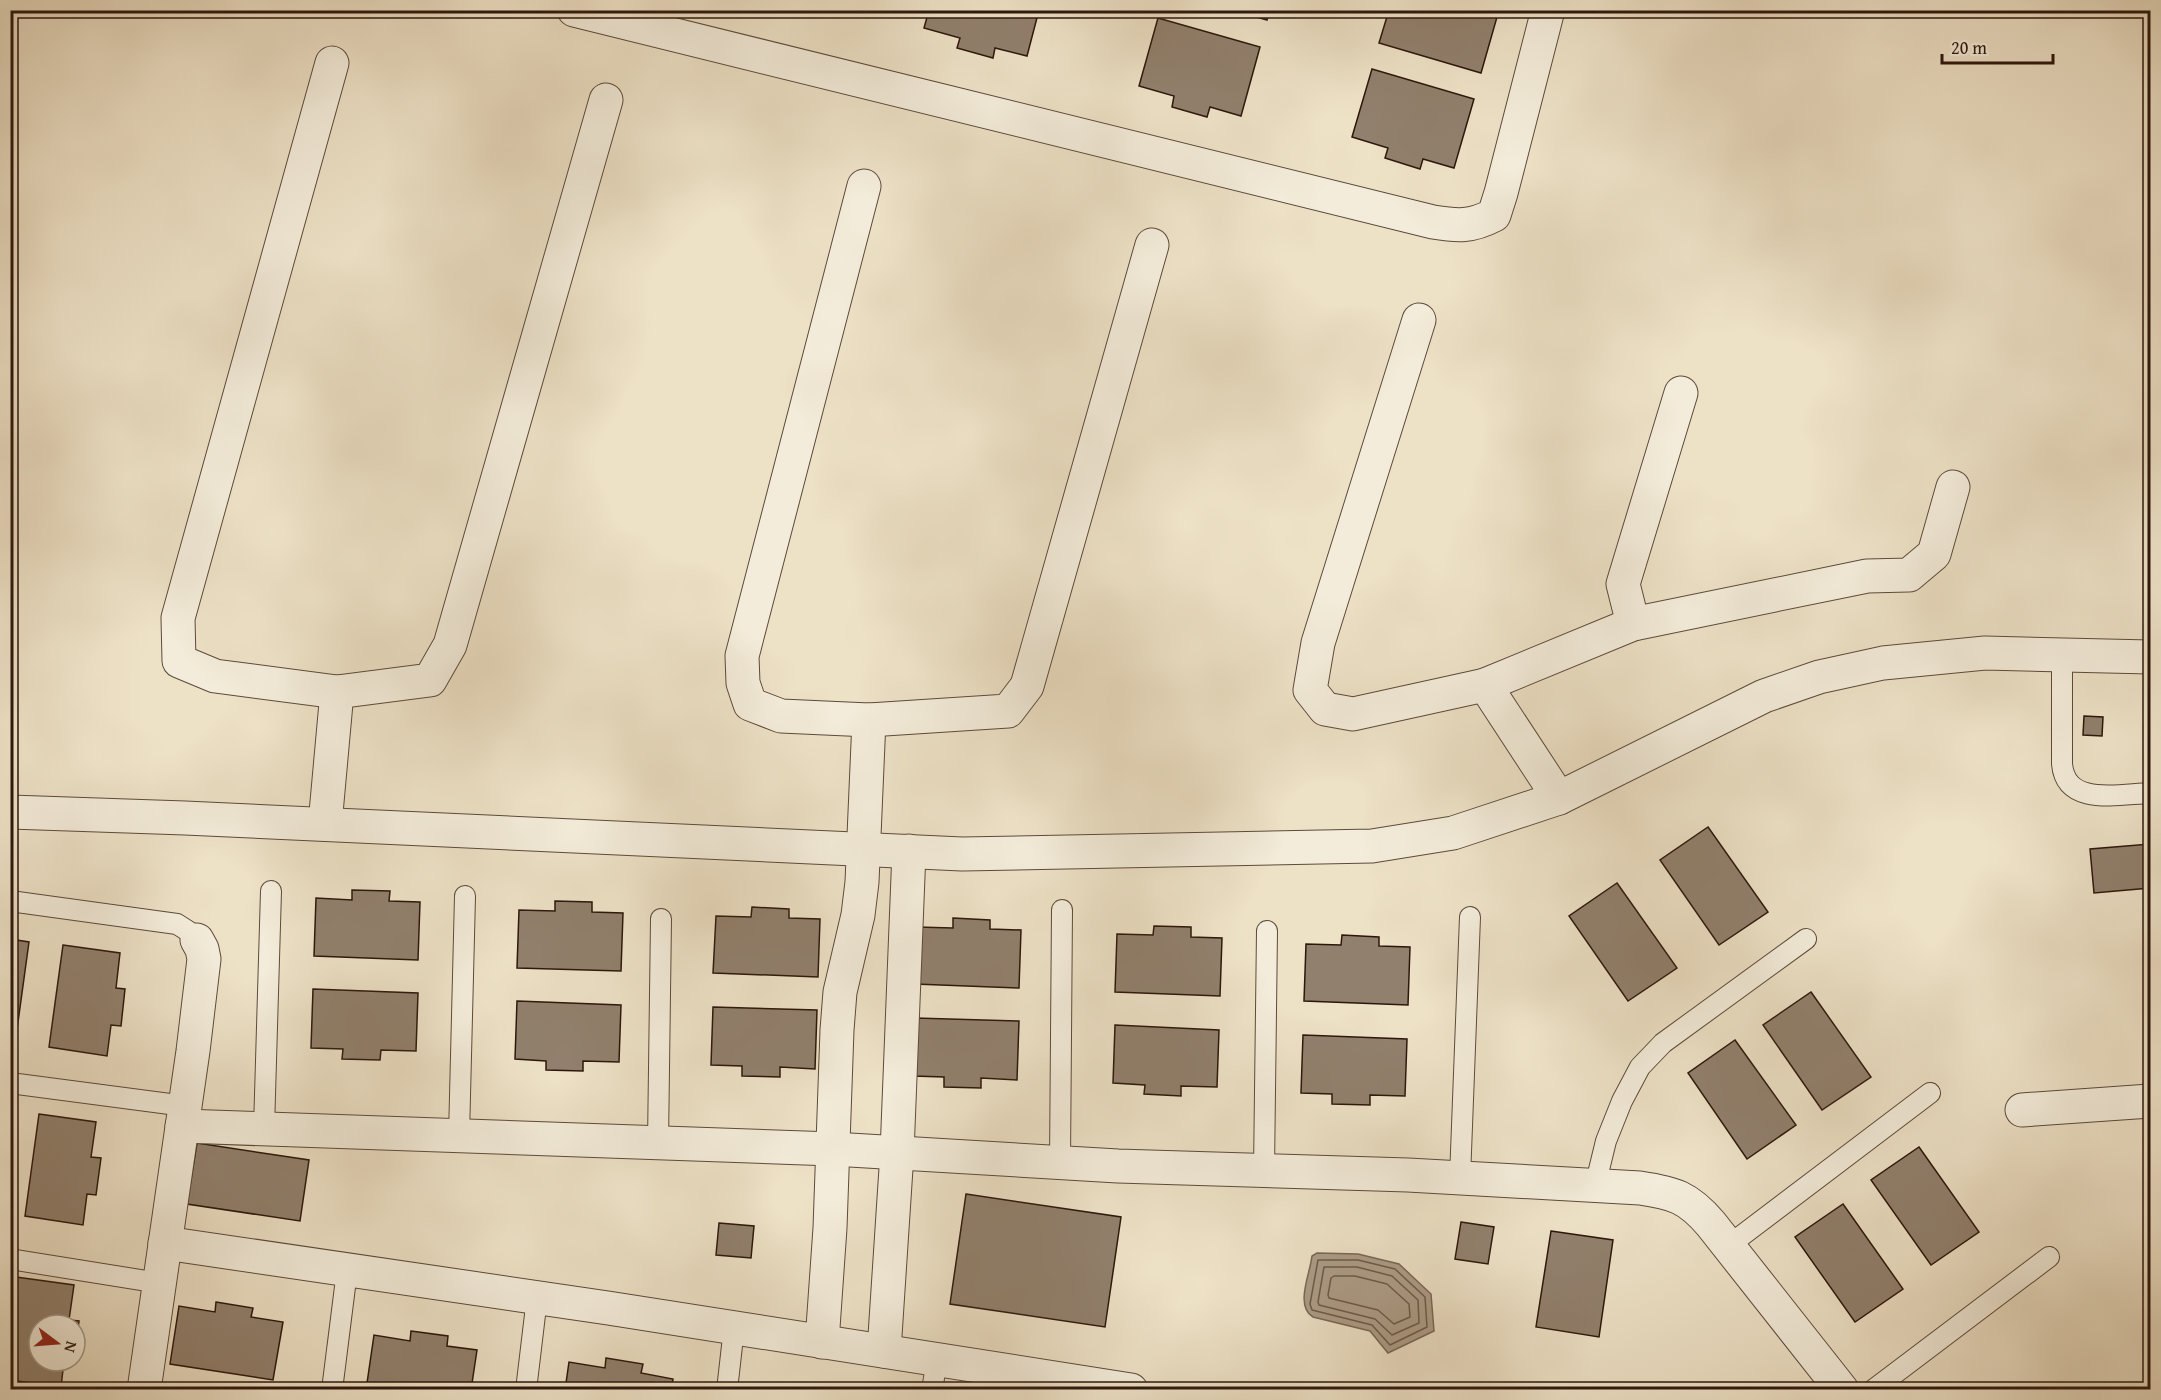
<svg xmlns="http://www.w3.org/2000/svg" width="2161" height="1400" font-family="'Gentium Book Plus',serif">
  <rect width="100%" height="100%" fill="#ede1c6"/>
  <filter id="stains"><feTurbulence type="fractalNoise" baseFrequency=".00333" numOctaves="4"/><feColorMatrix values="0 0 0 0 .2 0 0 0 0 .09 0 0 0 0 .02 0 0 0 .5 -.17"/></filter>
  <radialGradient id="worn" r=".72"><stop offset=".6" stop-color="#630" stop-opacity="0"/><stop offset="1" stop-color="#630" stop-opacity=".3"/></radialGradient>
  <path fill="#ac9c87" stroke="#796756" stroke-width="1.5" d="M1317,1253L1358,1254L1399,1264L1431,1294L1434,1331L1388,1353L1370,1331L1313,1317C1296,1307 1308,1278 1311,1262L1312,1256Z"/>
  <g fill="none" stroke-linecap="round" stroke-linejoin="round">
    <g stroke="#6c5a4a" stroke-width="1.5">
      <path d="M1318,1260H1358L1395,1269L1425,1297L1427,1327L1390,1345L1372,1325L1312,1310L1310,1304Z"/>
      <path d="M1324,1267H1357L1392,1276L1418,1300L1419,1323L1392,1335L1375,1319L1319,1305L1318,1302Z"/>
      <path d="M1334,1276H1355L1387,1284L1409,1304L1410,1317L1394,1324L1378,1310L1329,1298L1328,1295L1331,1278Z"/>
    </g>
  </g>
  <g fill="#91806d" stroke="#2d170d" stroke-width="1.5">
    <path d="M929,10H1039L1027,56L995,48L993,58L957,48L960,38L924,28Z"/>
    <path d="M1232,10H1269L1267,20Z"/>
    <path d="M1389,10H1499L1481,73L1379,43Z"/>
    <path d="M1158,18L1260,47L1241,116L1210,107L1207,117L1172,107L1174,96L1139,86Z"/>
    <path d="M1372,69L1474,99L1454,168L1423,159L1420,169L1385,158L1388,148L1352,137Z"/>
    <path d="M2084,716L2103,717L2102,736L2083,735Z"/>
    <path d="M1708,827L1768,912L1719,945L1660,860Z"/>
    <path d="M2150,844V888L2094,893L2090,849Z"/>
    <path d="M1617,883L1677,968L1628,1001L1569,916Z"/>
    <path d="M352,890L390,891L389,901L420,902L418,960L314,956L316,898L352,900Z"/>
    <path d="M555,901L592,902V912L623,913L621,971L517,968L519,910L555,911Z"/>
    <path d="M752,907L789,909V918L820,919L818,977L713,973L716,916L751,917Z"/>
    <path d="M953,918L990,920V929L1021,930L1019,988L915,984L917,927L953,928Z"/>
    <path d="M1154,926L1191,927V937L1222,938L1220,996L1115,992L1117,934L1153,935Z"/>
    <path d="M1342,935L1379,937V946L1410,947L1408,1005L1304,1001L1306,944L1341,945Z"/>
    <path d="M10,939L29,942L15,1044L10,1043Z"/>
    <path d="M63,945L120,953L116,988L125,989L121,1026L111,1025L107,1056L49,1047Z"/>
    <path d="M313,989L418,993L416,1051L381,1050L380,1060L342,1059L343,1049L311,1048Z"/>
    <path d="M1811,992L1871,1077L1822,1110L1763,1025Z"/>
    <path d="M517,1001L621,1005L619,1062L583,1061V1071L546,1070V1061L515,1059Z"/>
    <path d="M713,1007L817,1010L815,1069L780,1067V1077L742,1076V1066L711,1065Z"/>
    <path d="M915,1018L1019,1021L1017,1080L981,1078V1088L944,1087V1077L913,1076Z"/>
    <path d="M1115,1025L1219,1030L1217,1087L1181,1086V1096L1144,1094L1145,1085L1113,1083Z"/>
    <path d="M1303,1035L1407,1039L1405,1096L1370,1095V1105L1332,1104V1094L1301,1093Z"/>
    <path d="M1735,1040L1796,1125L1747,1159L1688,1073Z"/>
    <path d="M39,1114L96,1122L91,1157L101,1158L96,1195L87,1194L83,1225L25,1216Z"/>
    <path d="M197,1143L309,1160L300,1221L187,1204Z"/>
    <path d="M1919,1147L1979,1232L1931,1265L1871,1180Z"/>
    <path d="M966,1194L1121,1217L1105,1327L950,1304Z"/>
    <path d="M1843,1204L1903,1289L1855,1322L1795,1237Z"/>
    <path d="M1461,1222L1494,1227L1488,1264L1455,1259Z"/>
    <path d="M719,1223L754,1226L751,1258L716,1255Z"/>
    <path d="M1551,1231L1613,1240L1599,1337L1536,1327Z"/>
    <path d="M16,1277L74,1285L69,1320L79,1321L75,1351V1325H39V1361H64L61,1387L10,1380V1318Z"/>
    <path d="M216,1302L253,1308L251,1317L283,1322L273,1380L170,1364L179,1306L215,1312Z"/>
    <path d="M411,1331L448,1336L447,1346L477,1350L471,1390H366L374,1335L410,1341Z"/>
    <path d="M606,1358L643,1364L641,1373L673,1379L671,1390H565L569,1362L605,1368Z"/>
  </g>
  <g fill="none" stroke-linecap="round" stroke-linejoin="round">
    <g stroke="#5d4a3b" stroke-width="22">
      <g id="lane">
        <path d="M2062,655V764C2066,807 2119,794 2150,793"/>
        <path d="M10,901L177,924L188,931L197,940"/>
        <path d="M10,1083L185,1106"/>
        <path d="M264,1129L271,891"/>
        <path d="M459,1136L465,896"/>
        <path d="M658,1143L661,919"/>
        <path d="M1060,1162L1062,910"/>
        <path d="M1264,1171L1267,931"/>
        <path d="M1460,1178L1470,917"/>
        <path d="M1595,1186L1606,1141L1622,1101L1640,1067L1663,1043L1806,939"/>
        <path d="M1728,1246L1930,1093"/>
        <path d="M10,1259L159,1283"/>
        <path d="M332,1390L347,1271"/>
        <path d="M526,1390L537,1298"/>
        <path d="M727,1390L734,1328"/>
        <path d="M932,1390L937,1360"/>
        <path d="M1873,1390L2049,1257"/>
      </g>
    </g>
    <g stroke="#5d4a3b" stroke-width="35">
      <g id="street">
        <path d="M574,10L1433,222C1458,226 1471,227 1494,215L1501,193L1548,10"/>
        <path d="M332,63L178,618L179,661L215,676L337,692L430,680L450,645L606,100"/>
        <path d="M864,186L742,656L743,683L750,704L781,716L869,720L1008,711L1027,686L1152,245"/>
        <path d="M1419,320L1318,643L1310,690L1325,709L1353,714L1485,685L1633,624L1867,576L1909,575L1934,554L1953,487"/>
        <path d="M1633,624L1623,584L1681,393"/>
        <path d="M1485,685L1559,798"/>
        <path d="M10,812L185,818L962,854L1372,846L1453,833L1559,798L1764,696L1819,677L1883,663L1985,653L2150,657"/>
        <path d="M325,824L337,692"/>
        <path d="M2022,1110L2150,1101"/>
        <path d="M182,1126L833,1149L1118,1166L1408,1175L1640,1188C1674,1193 1688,1197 1711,1224L1842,1390"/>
        <path d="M165,1243L608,1308L1131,1390"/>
        <path d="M822,1342L830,1228L837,1030L840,992L858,915L862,882L869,720"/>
        <path d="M884,1351L897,1153L909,851"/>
        <path d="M144,1390L193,1051L204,959L202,949L197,940"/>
      </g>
    </g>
    <use href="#lane" stroke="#f3ecda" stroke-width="20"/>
    <use href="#street" stroke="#f3ecda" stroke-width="33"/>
  </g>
  <rect width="2161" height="1400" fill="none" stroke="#ede1c6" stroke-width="36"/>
  <rect x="12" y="12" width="2137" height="1376" fill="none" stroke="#2d170d" stroke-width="3"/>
  <rect x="18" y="18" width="2125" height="1364" fill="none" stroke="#2d170d" stroke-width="1.5"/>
  <g transform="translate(57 1343) rotate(106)"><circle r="28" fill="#f3ecda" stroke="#a49788" stroke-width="1.5"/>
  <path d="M0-4.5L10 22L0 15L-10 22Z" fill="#8f2418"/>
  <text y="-9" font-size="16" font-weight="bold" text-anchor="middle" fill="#2d170d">N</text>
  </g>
  <path d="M1942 54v9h111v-9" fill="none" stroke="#2d170d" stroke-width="3"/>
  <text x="1951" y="54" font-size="18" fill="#2d170d" stroke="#f3ecda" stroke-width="4.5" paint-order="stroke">20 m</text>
  <rect width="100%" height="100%" filter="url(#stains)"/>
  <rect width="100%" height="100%" fill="url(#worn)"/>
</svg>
